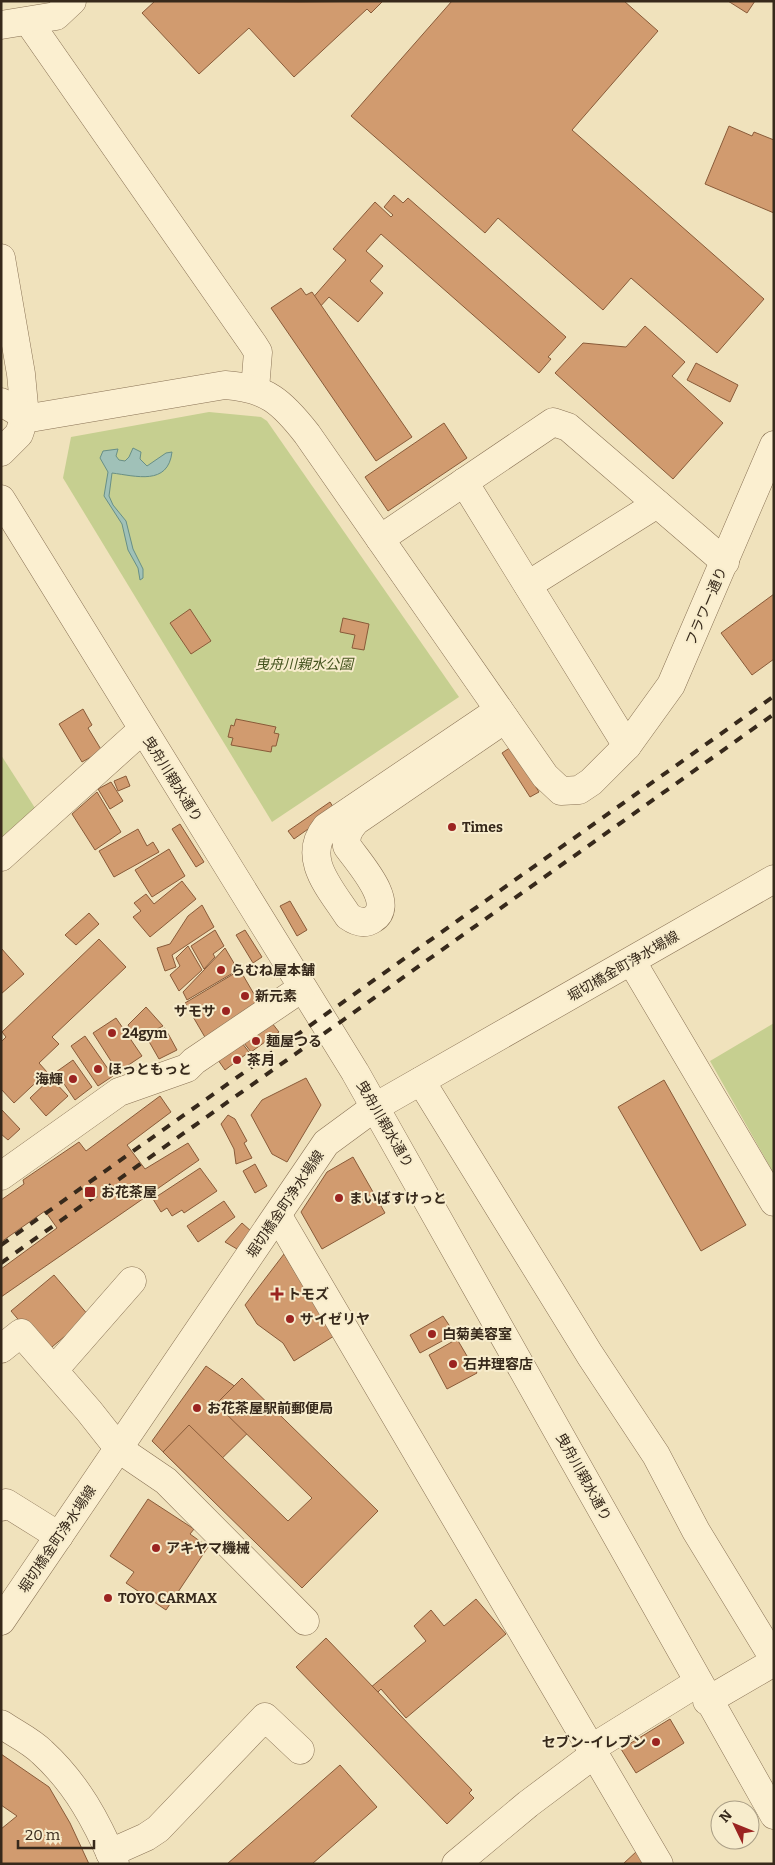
<svg xmlns="http://www.w3.org/2000/svg" width="775" height="1865" font-family="Bitter,'Noto Sans JP',serif">
  <rect width="100%" height="100%" fill="#f0e2bc"/>
  <g fill="#c6cf90">
    <path d="M209,412L261,417L267,421L459,697L272,822L63,478L71,437Z"/>
    <path d="M1,755L35,808L1,838Z"/>
    <path d="M774,1023V1174L710,1061Z"/>
  </g>
  <path fill="#a0c1b8" stroke="#688f86" d="M133,448L141,452L140,459L147,466L166,453L172,452C168,486 136,476 112,473L109,496L113,505L126,521L133,549L143,569V578L140,580L138,568L128,550L122,524L104,496L108,472L100,458L103,451L118,449L116,456L119,460L125,461L129,457Z"/>
  <g fill="#d19b6f" stroke="#895b39">
    <path d="M155,1L299,2L383,1L371,13L367,9L294,77L249,28L199,74L142,13Z"/>
    <path d="M452,1H624L658,31L572,130L764,299L717,353L631,278L603,310L498,218L485,233L351,116Z"/>
    <path d="M728,1H755L747,13Z"/>
    <path d="M729,126L752,136L754,132L774,140V213L705,184Z"/>
    <path d="M394,195L403,203L408,198L566,337L548,357L551,359L539,373L381,234L366,251L383,266L370,281L383,293L358,322L329,297L318,309L310,301L346,260L333,249L375,202L391,217L393,215L384,207Z"/>
    <path d="M301,288L306,295L312,292L412,437L376,461L271,308Z"/>
    <path d="M645,326L685,362L672,376L723,423L673,479L555,373L583,343L626,347Z"/>
    <path d="M696,363L738,385L730,402L687,380Z"/>
    <path d="M444,423L467,458L388,511L365,477Z"/>
    <path d="M774,594V659L752,675L721,633Z"/>
    <path d="M190,609L211,641L191,654L170,623Z"/>
    <path d="M343,618L369,624L364,650L352,648L355,635L340,632Z"/>
    <path d="M83,709L92,725L88,728L102,751L82,762L59,724Z"/>
    <path d="M236,719L276,727L274,733L279,734L276,746H272L271,752L231,745L233,738L228,737L231,725L234,726Z"/>
    <path d="M511,747L539,792L530,797L502,753Z"/>
    <path d="M126,776L130,786L118,791L114,781Z"/>
    <path d="M111,782L123,801L110,809L98,789Z"/>
    <path d="M97,792L121,832L95,850L72,814Z"/>
    <path d="M330,802L335,810L294,839L288,831Z"/>
    <path d="M180,824L204,862L196,867L172,829Z"/>
    <path d="M138,829L147,846L153,842L159,852L114,877L99,851Z"/>
    <path d="M169,849L185,876L152,897L135,870Z"/>
    <path d="M182,881L196,899L150,937L133,917L141,911L134,903L146,894L154,904Z"/>
    <path d="M290,901L307,930L297,936L280,906Z"/>
    <path d="M202,905L214,927L172,955L176,967L165,971L157,948L170,944L188,916Z"/>
    <path d="M89,913L99,924L76,945L65,935Z"/>
    <path d="M215,930L224,946L213,954L215,957L204,969L191,946Z"/>
    <path d="M245,930L262,957L253,963L236,935Z"/>
    <path d="M99,939L126,967L52,1037L59,1044L39,1063L47,1072L14,1103L1,1089V1042L6,1037L2,1032Z"/>
    <path d="M188,946L202,970L179,991L170,975L180,966L176,958Z"/>
    <path d="M1,948L24,974L1,994Z"/>
    <path d="M225,948L238,970L187,1000L183,992Z"/>
    <path d="M240,970L258,1001L206,1039L185,1003Z"/>
    <path d="M146,1007L163,1026L139,1038L134,1037L128,1025Z"/>
    <path d="M116,1018L142,1056L118,1072L93,1033Z"/>
    <path d="M272,1023L279,1032L251,1052L244,1043Z"/>
    <path d="M165,1028L177,1050L159,1059L147,1038Z"/>
    <path d="M85,1036L113,1076L98,1086L71,1046Z"/>
    <path d="M242,1043L249,1052L225,1070L218,1060Z"/>
    <path d="M73,1060L92,1087L75,1100L56,1072Z"/>
    <path d="M51,1078L68,1096L46,1116L30,1098Z"/>
    <path d="M306,1078L321,1105L287,1162L272,1154L251,1115L262,1100Z"/>
    <path d="M664,1080L746,1225L701,1251L618,1107Z"/>
    <path d="M160,1096L171,1112L127,1145L145,1169L188,1143L199,1160L1,1297V1269L57,1228L45,1211L1,1242V1200L24,1184L23,1180L79,1142L86,1151Z"/>
    <path d="M1,1109L20,1129L8,1140L1,1134Z"/>
    <path d="M228,1115L235,1119L247,1141L244,1143L252,1158L236,1164L234,1149L221,1124Z"/>
    <path d="M353,1157L385,1213L322,1249L301,1212L327,1172Z"/>
    <path d="M255,1164L267,1186L255,1193L243,1171Z"/>
    <path d="M200,1168L217,1191L184,1213L182,1210L172,1216L167,1208L161,1212L153,1199Z"/>
    <path d="M224,1201L235,1217L198,1242L187,1226Z"/>
    <path d="M242,1223L252,1232L237,1249L225,1242Z"/>
    <path d="M284,1254L334,1336L294,1361L283,1343L257,1324L245,1305Z"/>
    <path d="M54,1275L89,1316L46,1352L11,1311Z"/>
    <path d="M443,1316L455,1334L420,1353L410,1335Z"/>
    <path d="M457,1339L477,1373L447,1389L429,1355Z"/>
    <path d="M206,1366L270,1411L196,1484L152,1441Z"/>
    <path d="M242,1378L378,1511L302,1588L163,1452L189,1425L288,1521L312,1498L216,1404Z"/>
    <path d="M148,1499L194,1529L190,1534L208,1547L166,1610L126,1583L134,1572L110,1556Z"/>
    <path d="M476,1599L506,1634L406,1718L381,1689L376,1694L370,1688L426,1641L414,1626L431,1610L444,1626Z"/>
    <path d="M326,1638L472,1790L469,1793L474,1798L447,1824L296,1667Z"/>
    <path d="M670,1719L684,1743L636,1773L621,1749Z"/>
    <path d="M1,1754L49,1787L70,1823L89,1864H1V1829L17,1816L1,1805Z"/>
    <path d="M340,1765L377,1807L312,1864H227Z"/>
    <path d="M637,1851L644,1864H623Z"/>
  </g>
  <g fill="none" stroke-linecap="round" stroke-linejoin="round">
    <g stroke="#897255" stroke-width="29">
      <g id="minor">
        <path d="M28,21L253,344L258,352L255,389"/>
        <path d="M1,25L56,16L72,1"/>
        <path d="M1,258L21,374L25,416L19,434L1,452"/>
        <path d="M1,402L25,416L36,417L225,385C267,388 282,402 307,434L545,776L561,791L579,790L591,782L627,746L671,685L774,445"/>
        <path d="M464,482L627,746"/>
        <path d="M1,499L355,1072L774,1815"/>
        <path d="M380,539L553,422L568,427L725,562"/>
        <path d="M528,585L657,504"/>
        <path d="M499,710L326,827C301,858 330,888 348,916C355,921 364,925 373,919C397,904 358,862 347,846C345,835 349,829 356,821L505,719"/>
        <path d="M1,857L142,730"/>
        <path d="M632,962L774,1202"/>
        <path d="M421,1081L590,1355L656,1455L696,1531L774,1659"/>
        <path d="M1,1176L119,1092L187,1068L194,1061L302,988"/>
        <path d="M278,1216L659,1864"/>
        <path d="M1,1349L21,1333L89,1411L119,1449L166,1481L305,1621"/>
        <path d="M54,1370L132,1281"/>
        <path d="M1,1507L6,1503L59,1536"/>
        <path d="M1,1621L326,1143L375,1107L774,879"/>
        <path d="M707,1701L774,1662"/>
        <path d="M1,1724C14,1733 31,1741 42,1752C77,1784 97,1822 115,1864"/>
        <path d="M592,1748L697,1683"/>
        <path d="M110,1853L146,1837L158,1829L265,1717L300,1750"/>
        <path d="M456,1864L528,1804L596,1753"/>
      </g>
    </g>
    <use href="#minor" stroke="#fbefd0" stroke-width="28"/>
    <g stroke="#37291b" stroke-width="4" stroke-dasharray="9 9" stroke-linecap="butt">
      <path d="M1,1245L774,696"/>
      <path d="M1,1263L774,714"/>
    </g>
  </g>
  <g fill="#9b2421" stroke="#f7eccc" stroke-width="2">
    <circle cx="452" cy="827" r="5"/>
    <circle cx="221" cy="970" r="5"/>
    <circle cx="245" cy="996" r="5"/>
    <circle cx="226" cy="1011" r="5"/>
    <circle cx="112" cy="1033" r="5"/>
    <circle cx="256" cy="1041" r="5"/>
    <circle cx="237" cy="1060" r="5"/>
    <circle cx="98" cy="1069" r="5"/>
    <circle cx="73" cy="1079" r="5"/>
    <rect x="84" y="1186" width="12" height="12" rx="2.5"/>
    <circle cx="339" cy="1198" r="5"/>
    <path d="M274.5 1286.5h5v5h5v5h-5v5h-5v-5h-5v-5h5z"/>
    <circle cx="290" cy="1319" r="5"/>
    <circle cx="432" cy="1334" r="5"/>
    <circle cx="453" cy="1364" r="5"/>
    <circle cx="197" cy="1408" r="5"/>
    <circle cx="156" cy="1548" r="5"/>
    <circle cx="108" cy="1598" r="5"/>
    <circle cx="656" cy="1742" r="5"/>
  </g>
  <g text-anchor="middle" stroke-width="4" stroke-linejoin="round" paint-order="stroke">
    <g font-size="14" fill="#37291b" stroke="#f7eccc">
      <text transform="translate(706 606) rotate(-67)" y="5">フラワー通り</text>
      <text transform="translate(173 779) rotate(58)" y="5">曳舟川親水通り</text>
      <text transform="translate(623 966) rotate(-30)" y="5">堀切橋金町浄水場線</text>
      <text transform="translate(385 1124) rotate(60)" y="5">曳舟川親水通り</text>
      <text transform="translate(285 1204) rotate(-56)" y="5">堀切橋金町浄水場線</text>
      <text transform="translate(584 1477) rotate(61)" y="5">曳舟川親水通り</text>
      <text transform="translate(57 1539) rotate(-56)" y="5">堀切橋金町浄水場線</text>
    </g>
    <g font-size="14" font-style="italic" fill="#465520" stroke="#f7eccc">
      <text x="304" y="669">曳舟川親水公園</text>
    </g>
    <g font-size="14" font-weight="bold" fill="#37291b" stroke="#f7eccc" text-anchor="start">
      <text x="462" y="832">Times</text>
      <text x="231" y="975">らむね屋本舗</text>
      <text x="255" y="1001">新元素</text>
      <text x="216" y="1016" text-anchor="end">サモサ</text>
      <text x="122" y="1038">24gym</text>
      <text x="266" y="1046">麺屋つる</text>
      <text x="247" y="1065">茶月</text>
      <text x="108" y="1074">ほっともっと</text>
      <text x="63" y="1084" text-anchor="end">海輝</text>
      <text x="101" y="1197">お花茶屋</text>
      <text x="349" y="1203">まいばすけっと</text>
      <text x="287" y="1299">トモズ</text>
      <text x="300" y="1324">サイゼリヤ</text>
      <text x="442" y="1339">白菊美容室</text>
      <text x="463" y="1369">石井理容店</text>
      <text x="207" y="1413">お花茶屋駅前郵便局</text>
      <text x="166" y="1553">アキヤマ機械</text>
      <text x="118" y="1603">TOYO CARMAX</text>
      <text x="646" y="1747" text-anchor="end">セブン-イレブン</text>
    </g>
  </g>
  <rect width="775" height="1865" fill="none" stroke="#37291b" stroke-width="5"/>
  <g transform="translate(735 1825) rotate(313)"><circle r="24" fill="#f7eccc" stroke="#aa9e85"/>
  <path d="M0-4L9 19L0 12L-9 19Z" fill="#9b2421"/>
  <text y="-8" font-size="14" font-weight="bold" text-anchor="middle" fill="#37291b">N</text>
  </g>
  <path d="M18 1840v8h76v-8" fill="none" stroke="#37291b" stroke-width="2.5"/>
  <text x="25" y="1840" font-size="15" fill="#37291b" stroke="#f7eccc" stroke-width="4" paint-order="stroke">20 m</text>
</svg>
